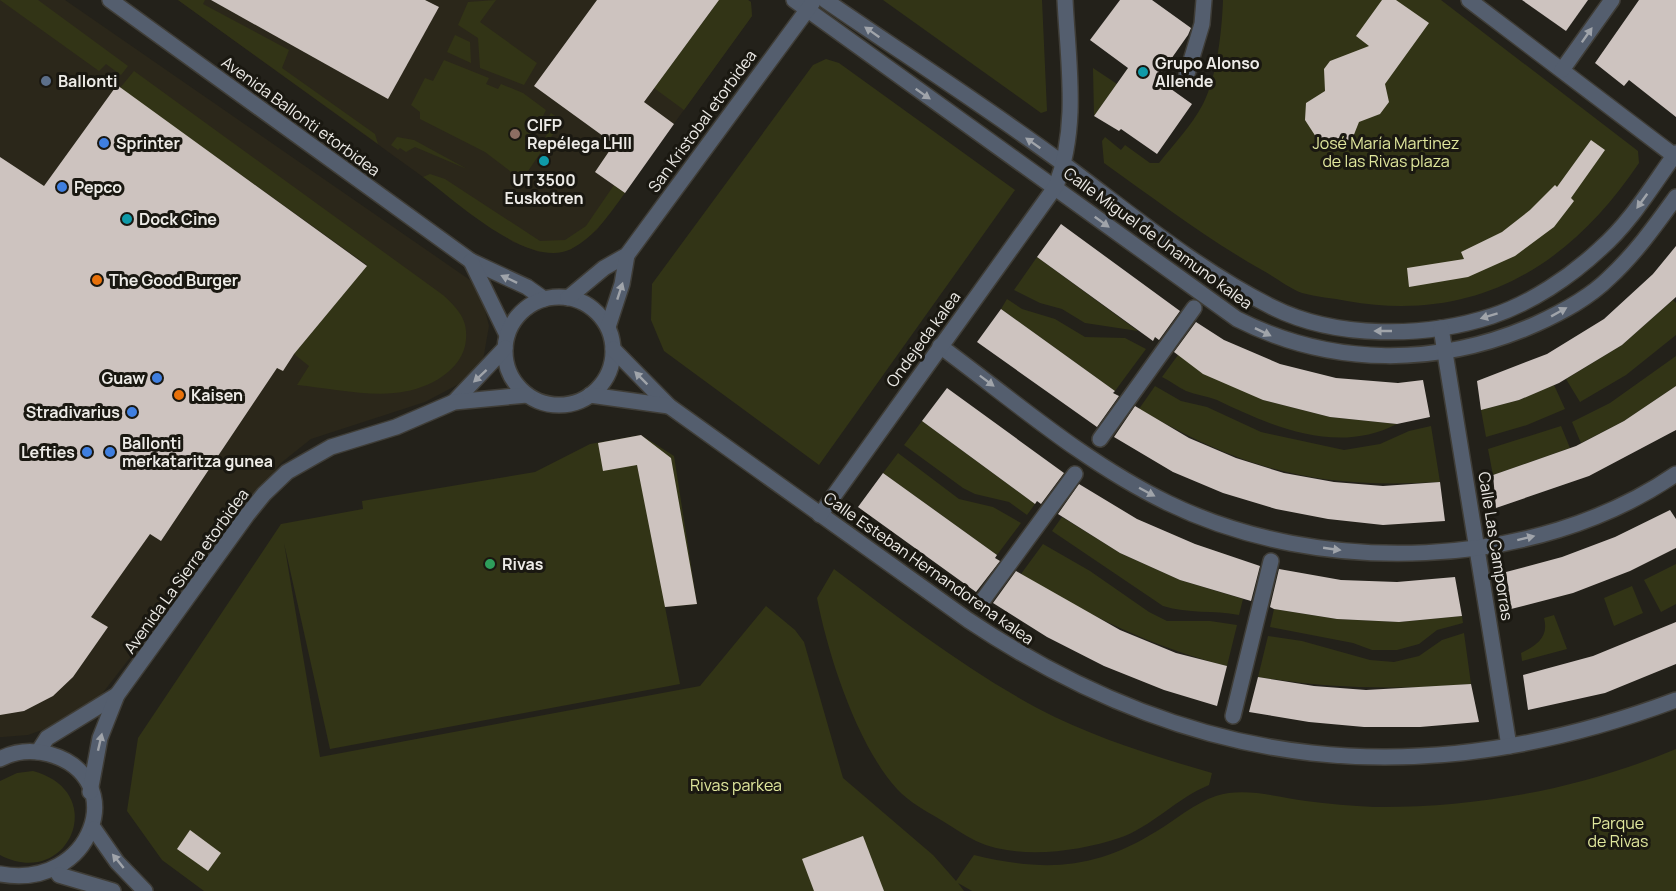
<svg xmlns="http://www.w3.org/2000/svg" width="1676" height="891" font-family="Manrope,sans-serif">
  <rect width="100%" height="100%" fill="#23211a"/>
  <g fill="#2b271a">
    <path d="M0,0H65L470,280L483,302L489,326L482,366L459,384L425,402L311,439L281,463L98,699L56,725L28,735L3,737H0Z"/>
    <path d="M178,0H748L751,2L752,16L597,230L570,250L539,252L513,242Z"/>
  </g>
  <g fill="#323416">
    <path d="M0,0H38L128,66L121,75L106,64L99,71Z"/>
    <path d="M178,0H205L203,4L289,50L282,68L375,134L378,144Z"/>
    <path d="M496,0L480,22L537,63L524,85L480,68L478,38L458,25L468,2Z"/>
    <path d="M706,0H748L751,2L752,16L684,110L654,88L714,7Z"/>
    <path d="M883,0H1042L1047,111L1041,113Z"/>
    <path d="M1223,0H1441L1638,151L1639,163C1569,267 1475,324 1347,301C1333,298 1316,297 1302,293C1289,288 1275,277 1262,270C1207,239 1156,200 1104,163L1102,141L1105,137L1121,150L1125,145L1150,163H1159C1174,144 1192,125 1203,104C1217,77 1222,30 1223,0Z"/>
    <path d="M455,35L470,42L471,63L447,52Z"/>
    <path d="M826,59L839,63L1015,190L819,465L664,351L651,320L652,284L813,65Z"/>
    <path d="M444,60L489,78L486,84L498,89L501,84L523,93L546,110L540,122L533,118L526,131L544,140L550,128L544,124L551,113L562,121L522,180L485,152L420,119V112L411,105L425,78L433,81Z"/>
    <path d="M1093,68L1117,84L1094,116Z"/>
    <path d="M134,71L443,295C459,310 470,321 465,346C458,375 422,391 394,393C366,396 326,388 297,385L309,366L294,354L367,265L120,88Z"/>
    <path d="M397,137L414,140L467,169L415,147L406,152L400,148L398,150L391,145Z"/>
    <path d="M430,174L445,179L540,241L565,240L586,226L614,185L625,193C610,213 595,237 571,249C529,270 456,201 423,177Z"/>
    <path d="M1037,257L1138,331L1085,323L1062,309L1040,303L1014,290Z"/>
    <path d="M1007,299L1022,309L1055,319L1085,337L1125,338L1146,349L1115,391L1001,309Z"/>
    <path d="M1673,300L1676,303V335L1626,375L1580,402L1566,379L1622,345Z"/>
    <path d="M1178,355L1263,400L1330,417L1397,424C1337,455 1273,427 1217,400C1207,396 1196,395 1186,391C1178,387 1170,381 1162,377Z"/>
    <path d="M1676,356V386L1624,421L1581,443L1572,422L1610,403Z"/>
    <path d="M1554,385L1565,409L1527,425L1486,437L1481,410L1519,400Z"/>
    <path d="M1155,386L1181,401L1207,407L1261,432L1344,450L1380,444L1409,431L1431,426L1440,482C1317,489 1246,471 1139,409Z"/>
    <path d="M922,421L1035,504L1027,515L1009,502L975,494L963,488L904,445Z"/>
    <path d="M1561,426L1570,448L1493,475L1488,449Z"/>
    <path d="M641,435L674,456L697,604L665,607L680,684L330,749L284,543L320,757L700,686L766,606L795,630L804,642L843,778L933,855L956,881L974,855C1045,872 1094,870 1157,831C1175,820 1195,803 1216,796C1244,787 1278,797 1306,801C1328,804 1352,806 1374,807C1477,808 1581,789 1676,749V891H972L958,883L964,891H204L162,860L127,811L138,738L281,524L363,509L362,501L535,472L590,444Z"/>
    <path d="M898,453L959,499L993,507L1021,523L997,555L883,473Z"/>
    <path d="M1062,517L1120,553L1180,580L1243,599L1239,615C1214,610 1188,614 1163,606L1052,531Z"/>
    <path d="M1043,544L1090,571L1149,612L1167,621H1210L1237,625L1227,666C1149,646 1090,616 1021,574Z"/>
    <path d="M1676,564V604L1661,612L1644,580Z"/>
    <path d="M834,569C899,618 965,669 1037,708C1092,737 1153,756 1212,773L1209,785C1177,798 1150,828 1119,838C1077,852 1017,860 976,841C964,835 953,827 941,820C926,811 909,802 897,789C857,745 828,655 817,598Z"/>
    <path d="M1632,586L1643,613L1614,626L1604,598Z"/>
    <path d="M1274,609L1337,619L1399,622L1462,616L1463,623L1437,630L1419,644L1397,650H1372L1353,643L1270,627Z"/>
    <path d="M1554,615L1567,649L1522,661L1521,653C1537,645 1549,637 1544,618Z"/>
    <path d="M1464,633L1471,684C1397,690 1332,689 1258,677L1268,636L1302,641L1370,660L1394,662L1419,656L1442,640Z"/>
    <path d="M33,771C111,792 68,891 0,855V781L17,773Z"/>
  </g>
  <g fill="#cdc3bf">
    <path d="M211,0H425L439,7L388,99Z"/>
    <path d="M597,0H719L644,102L674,124L625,193L595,172L614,144L534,86Z"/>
    <path d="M1120,0H1152L1191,28L1188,35L1157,79L1192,104L1157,154L1121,129L1119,131L1094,116L1128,68L1090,40Z"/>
    <path d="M1382,0H1396L1429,23L1385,84L1389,102L1380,114L1359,122L1353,137L1342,144L1325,143L1316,137L1305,120L1306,103L1325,91L1324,69L1330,61L1369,46L1356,36Z"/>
    <path d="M1522,0H1588L1566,31Z"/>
    <path d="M1639,0H1676V117L1629,80L1624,86L1595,63Z"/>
    <path d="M117,85L367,266L294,354L283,371L277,368L161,541L150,534L91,617L108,627L73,677L53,696L24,711L0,715V157L44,186Z"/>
    <path d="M1591,140L1605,150L1571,198L1574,201L1554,227L1515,256L1468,277L1409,287L1407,268L1464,259L1461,252L1502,232L1530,210L1555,185L1557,187Z"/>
    <path d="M1061,224L1180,311L1159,340L1155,337L1153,341L1037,257Z"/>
    <path d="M1676,246V297L1622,345L1559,383L1519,400L1481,410L1477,381L1547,354L1604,319L1653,274Z"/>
    <path d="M1001,309L1115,391L1113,393L1119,396L1097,427L977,342Z"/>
    <path d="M1196,322L1224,340L1280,364L1336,378L1398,383L1423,380L1430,417L1397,424L1330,417L1263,400L1203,374L1174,352Z"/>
    <path d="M1676,386V430L1589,476L1496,508L1493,475L1576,446L1624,421Z"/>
    <path d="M947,388L1064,473L1041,504L1037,501L1035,504L922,421Z"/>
    <path d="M1135,406L1189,438L1236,458L1284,473L1334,482L1383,486L1440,482L1445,521L1383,525L1328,519L1276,509L1223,493L1173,472L1114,437Z"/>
    <path d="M641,435L671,458L697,604L665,607L637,465L603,471L598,443Z"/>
    <path d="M883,473L997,555L995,558L1000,561L976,592L858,507Z"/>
    <path d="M1079,484L1137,519L1195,544L1260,566L1251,601L1180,580L1120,553L1058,514Z"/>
    <path d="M1670,510L1676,519V548L1630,571L1573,593L1511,609L1506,572L1562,557L1615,537Z"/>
    <path d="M1279,569L1341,580L1397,582L1455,577L1462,616L1399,622L1337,619L1274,609L1270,607Z"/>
    <path d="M1016,571L1120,630L1176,653L1227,666L1217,706L1164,690L1104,666L1047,637L993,603Z"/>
    <path d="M1676,622V664L1605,693L1528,710L1523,675L1593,656Z"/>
    <path d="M1258,677L1314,686L1366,690L1471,684L1479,722L1420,727H1364L1309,722L1249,712Z"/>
    <path d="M190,830L221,853L208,871L177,849Z"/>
    <path d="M863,836L884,891H814L802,859Z"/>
  </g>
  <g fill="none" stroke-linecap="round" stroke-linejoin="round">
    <g stroke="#3f3d37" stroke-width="18">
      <g id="minor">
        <path d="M110,0L471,261L527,287L544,299"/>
        <path d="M794,0L1237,319C1332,367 1439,367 1536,324C1562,312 1589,298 1609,278C1635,254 1655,226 1676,197"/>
        <path d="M825,0C905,55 988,108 1065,165C1132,215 1198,270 1272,307C1336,339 1425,338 1492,316C1531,303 1570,277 1600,249C1631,222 1652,186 1676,153"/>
        <path d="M1469,0L1676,157"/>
        <path d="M1562,70L1612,0"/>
        <path d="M1187,74L1202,24L1204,0"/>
        <path d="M471,261L507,335"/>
        <circle cx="559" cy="351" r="54"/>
        <path d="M568,298L604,268L627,255L813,2"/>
        <path d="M608,327L622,284L627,255"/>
        <path d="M1441,328L1509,746"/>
        <path d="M940,346C1013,400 1085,463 1168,503C1320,577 1535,571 1676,474"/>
        <path d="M613,349L669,406L968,620C1196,772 1420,796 1676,700"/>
        <path d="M590,395L669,406"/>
        <path d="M454,402L505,348"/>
        <path d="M1100,439L1194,308"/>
        <path d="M820,515L1056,186C1079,126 1068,63 1065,0"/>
        <path d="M980,604L1075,474"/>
        <path d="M1233,716L1271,561"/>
        <path d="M38,752L47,738L117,695"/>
        <path d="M0,759C15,751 33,750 49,754C132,777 93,891 0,874"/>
        <path d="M90,792L100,738L117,695L247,515L264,494L287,472L331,447L396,427L454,402L527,395"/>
        <path d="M94,829L117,862L145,891"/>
        <path d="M59,875L113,891"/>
      </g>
    </g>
    <use href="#minor" stroke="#545e6e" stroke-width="15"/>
  </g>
  <defs><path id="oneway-solid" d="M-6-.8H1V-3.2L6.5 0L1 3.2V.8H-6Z" transform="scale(1.5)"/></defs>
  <g fill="#a0a4aa">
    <use href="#oneway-solid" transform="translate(872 32) rotate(-145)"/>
    <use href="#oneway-solid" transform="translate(1587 35) rotate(-55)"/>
    <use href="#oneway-solid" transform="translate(923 94) rotate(35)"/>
    <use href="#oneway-solid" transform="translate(1033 143) rotate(-145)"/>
    <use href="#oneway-solid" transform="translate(1642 201) rotate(126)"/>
    <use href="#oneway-solid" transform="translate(1102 222) rotate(36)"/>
    <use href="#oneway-solid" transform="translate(509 279) rotate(-155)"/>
    <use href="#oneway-solid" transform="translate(620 291) rotate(-72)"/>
    <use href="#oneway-solid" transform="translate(1559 312) rotate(-29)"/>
    <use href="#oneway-solid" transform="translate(1489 316) rotate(163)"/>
    <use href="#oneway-solid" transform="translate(1383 331) rotate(180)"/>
    <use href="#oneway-solid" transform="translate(1263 332) rotate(26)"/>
    <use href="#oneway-solid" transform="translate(480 376) rotate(137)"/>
    <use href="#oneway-solid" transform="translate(641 378) rotate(-135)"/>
    <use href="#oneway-solid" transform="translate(987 381) rotate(37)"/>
    <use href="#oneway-solid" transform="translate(1147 492) rotate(28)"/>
    <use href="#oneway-solid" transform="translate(1526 538) rotate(-14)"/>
    <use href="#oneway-solid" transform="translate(1332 549) rotate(8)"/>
    <use href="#oneway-solid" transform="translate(100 742) rotate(-77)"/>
    <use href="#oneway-solid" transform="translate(118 861) rotate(-129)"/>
  </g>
  <g fill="#0f9aa8" stroke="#1a1811" stroke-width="2">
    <circle cx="1143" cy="72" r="6"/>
    <circle cx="544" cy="161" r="6"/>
    <circle cx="127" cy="219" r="6"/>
  </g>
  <circle fill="#5c6f8a" stroke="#1a1811" stroke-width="2" cx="46" cy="81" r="6"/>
  <circle fill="#8d6e63" stroke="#1a1811" stroke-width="2" cx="515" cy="134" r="6"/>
  <g fill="#3f7fe0" stroke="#1a1811" stroke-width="2">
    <circle cx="104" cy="143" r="6"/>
    <circle cx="62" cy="187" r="6"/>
    <circle cx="157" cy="378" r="6"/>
    <circle cx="132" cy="412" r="6"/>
    <circle cx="87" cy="452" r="6"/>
    <circle cx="110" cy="452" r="6"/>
  </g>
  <g fill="#e8710a" stroke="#1a1811" stroke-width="2">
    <circle cx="97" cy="280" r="6"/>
    <circle cx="179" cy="395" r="6"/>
  </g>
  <circle fill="#2e9e5b" stroke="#1a1811" stroke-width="2" cx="490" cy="564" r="6"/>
  <g text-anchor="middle" stroke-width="6" stroke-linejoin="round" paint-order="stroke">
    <g font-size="16" font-weight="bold" fill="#edebe7" stroke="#1a1811" text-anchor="start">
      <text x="1155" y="69">Grupo Alonso<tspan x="1155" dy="18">Allende</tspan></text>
      <text x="58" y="87">Ballonti</text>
      <text x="527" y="131">CIFP<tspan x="527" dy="18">Repélega LHII</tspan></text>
      <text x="116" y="149">Sprinter</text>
      <text x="544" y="186" text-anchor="middle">UT 3500<tspan x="544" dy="18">Euskotren</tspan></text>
      <text x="74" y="193">Pepco</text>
      <text x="139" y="225">Dock Cine</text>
      <text x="109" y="286">The Good Burger</text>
      <text x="145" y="384" text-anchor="end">Guaw</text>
      <text x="191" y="401">Kaisen</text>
      <text x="120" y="418" text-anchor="end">Stradivarius</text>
      <text x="122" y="449">Ballonti<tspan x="122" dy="18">merkataritza gunea</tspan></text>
      <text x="75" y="458" text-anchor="end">Lefties</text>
      <text x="502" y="570">Rivas</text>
    </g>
    <g font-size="16" fill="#edebe7" stroke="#1a1811">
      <text transform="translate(301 116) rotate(36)" y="6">Avenida Ballonti etorbidea</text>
      <text transform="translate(702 121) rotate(-54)" y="6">San Kristobal etorbidea</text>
      <text transform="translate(1158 238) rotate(36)" y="6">Calle Miguel de Unamuno kalea</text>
      <text transform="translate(923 339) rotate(-54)" y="6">Ondejeda kalea</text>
      <text transform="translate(1496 546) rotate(81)" y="6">Calle Las Camporras</text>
      <text transform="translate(929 568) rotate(35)" y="6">Calle Esteban Hernandorena kalea</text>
      <text transform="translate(186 571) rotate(-54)" y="6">Avenida La Sierra etorbidea</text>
    </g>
    <g font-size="16" fill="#e0e79d" stroke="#1a1811">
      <text x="1386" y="149">José María Martinez<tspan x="1386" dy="18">de las Rivas plaza</tspan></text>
      <text x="736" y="791">Rivas parkea</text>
      <text x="1618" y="829">Parque<tspan x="1618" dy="18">de Rivas</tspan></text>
    </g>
  </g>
</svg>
